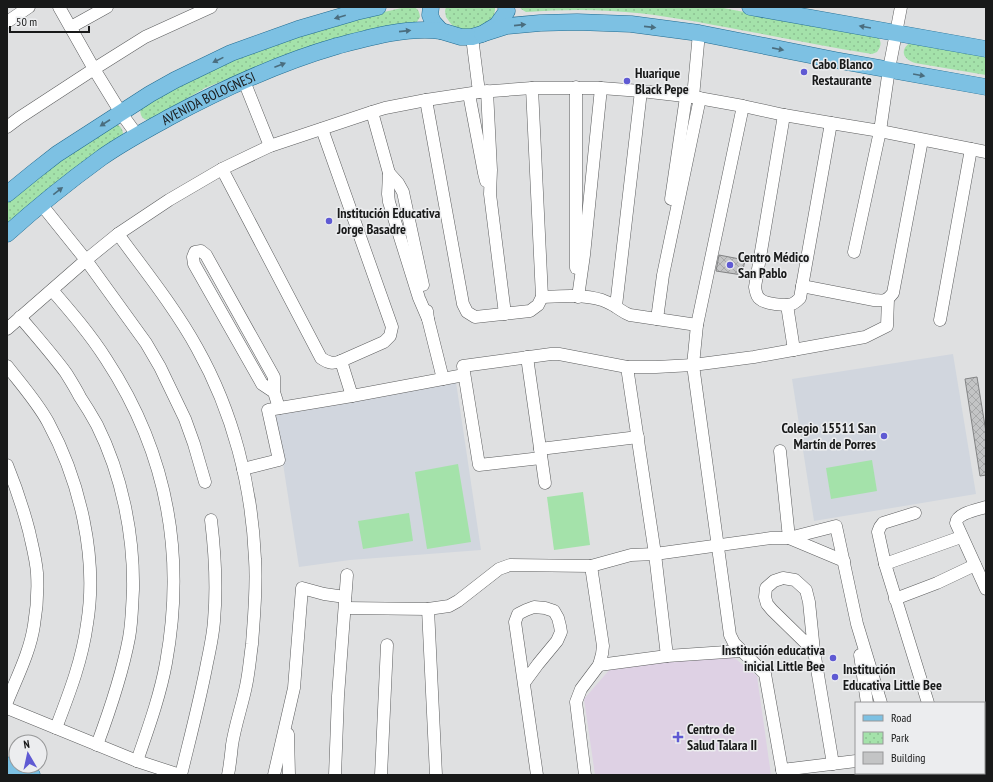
<svg xmlns="http://www.w3.org/2000/svg" width="993" height="782" font-family="'PT Sans Narrow',sans-serif">
  <defs>
    <pattern id="park-dots" width="8" height="8" patternUnits="userSpaceOnUse"><rect width="8" height="8" fill="#a4e2aa"/><path d="M2 2h.1M6 6h.1" fill="none" stroke="#8cc192" stroke-width="1.8" stroke-linecap="round"/></pattern>
    <pattern id="building-cross-hatch" width="8" height="8" patternUnits="userSpaceOnUse"><rect width="8" height="8" fill="#c3c4c5"/><path d="M0 0l8 8M0 8l8-8" fill="none" stroke="#a7a8a9"/></pattern>
  </defs>
  <rect width="100%" height="100%" fill="#dfe0e1"/>
  <g fill="#d1d6de">
    <path d="M953,354L976,494L814,521L792,379Z"/>
    <path d="M456,382L481,550L350,560L299,567L275,412Z"/>
  </g>
  <path fill="#ded1e4" d="M727,652L757,676L771,775H595L584,699L611,668Z"/>
  <g fill="url(#park-dots)">
    <path d="M406,7C415,7 419,7 420,17L415,25L240,74L205,88L150,120C141,121 139,113 141,106L234,58L353,19Z"/>
    <path d="M446,7H495V10L494,16L491,22L472,31L456,28L451,24L446,17L445,11Z"/>
    <path d="M520,7H718L878,37C882,42 881,47 877,52L872,54C823,46 774,36 725,27C688,20 650,13 611,11C583,9 554,10 526,12L521,9Z"/>
    <path d="M911,42L986,54V75L915,63C903,59 899,50 911,42Z"/>
    <path d="M117,124C121,127 123,130 123,135L7,226V203L39,176L76,147Z"/>
  </g>
  <g fill="#a4e2aa">
    <path d="M872,460L877,491L831,499L826,468Z"/>
    <path d="M458,464L471,542L427,549L415,472Z"/>
    <path d="M583,492L590,545L554,550L547,497Z"/>
    <path d="M409,513L413,541L363,549L358,521Z"/>
  </g>
  <g fill="url(#building-cross-hatch)" stroke="#828384">
    <path d="M719,255L745,260L742,275L716,271Z"/>
    <path d="M977,377L986,432V475L980,476L965,379Z"/>
  </g>
  <g fill="none" stroke-linecap="round" stroke-linejoin="round">
    <g stroke="#5c5d5e" stroke-width="13">
      <g id="minor">
        <path d="M59,7L94,69L121,113L137,135"/>
        <path d="M7,22L29,7"/>
        <path d="M71,27L107,7"/>
        <path d="M472,37L479,92"/>
        <path d="M244,81L270,146"/>
        <path d="M576,87V268"/>
        <path d="M487,91L491,170L490,194L505,314"/>
        <path d="M469,94L484,173L486,181"/>
        <path d="M693,97L699,33"/>
        <path d="M426,100L463,304L467,312L475,317L530,311L538,305L542,297L532,88"/>
        <path d="M743,106L697,325L693,365L730,635L734,643L765,674L783,775"/>
        <path d="M372,112L389,173L388,194L389,202L419,298L428,319"/>
        <path d="M784,115L755,287C756,292 756,296 760,299C765,304 785,306 792,304C795,303 797,301 800,298L831,123"/>
        <path d="M7,127L19,118L94,69L145,37L211,7"/>
        <path d="M222,169L321,358C328,363 333,364 341,361L384,342L390,336L392,327L322,129"/>
        <path d="M389,173L398,183L403,192L423,285"/>
        <path d="M671,199L686,97"/>
        <path d="M41,204L86,260L146,343L160,367L185,419L194,444L205,482"/>
        <path d="M118,234C145,271 175,308 197,348C233,412 252,486 255,559C257,587 254,616 252,644C250,658 249,672 246,686C242,706 235,725 232,745C231,755 230,765 228,775"/>
        <path d="M854,252L880,131L889,69L901,7"/>
        <path d="M802,286L874,300C884,301 887,301 893,293L922,140"/>
        <path d="M52,290C71,312 90,334 106,359C167,452 186,553 166,663C160,696 148,729 137,761"/>
        <path d="M542,297C561,296 583,294 602,300C607,302 612,304 616,307C621,310 624,313 630,315L697,325"/>
        <path d="M578,297L584,255L601,88"/>
        <path d="M787,305L794,350"/>
        <path d="M616,306L641,91"/>
        <path d="M427,311L428,319L443,379"/>
        <path d="M20,317C36,336 52,354 66,373C71,381 76,389 80,397C86,406 92,416 97,425C122,475 134,535 133,590C132,606 132,622 129,638C122,675 110,710 97,745"/>
        <path d="M657,319L663,275L700,98"/>
        <path d="M940,320L971,149"/>
        <path d="M7,329L86,260L118,234L169,200L222,169L270,146L372,112L385,108L426,100L479,92L532,88H601L641,91L693,97L743,106L784,115L831,123L880,131L986,152"/>
        <path d="M527,357L545,483"/>
        <path d="M341,361L352,396"/>
        <path d="M7,366C21,384 37,402 48,422C80,481 98,558 87,624C82,661 69,694 56,728"/>
        <path d="M627,367L655,554L667,656"/>
        <path d="M274,392L262,384L194,264L193,257L195,252L201,251L206,255L274,377V392L279,408"/>
        <path d="M540,449L638,437"/>
        <path d="M780,451L789,538L844,561"/>
        <path d="M541,458L479,465L463,366L551,354H559L627,367H656L693,365L754,357L865,337L887,326L888,299"/>
        <path d="M7,465C16,487 23,508 29,531C32,545 36,559 37,573C38,590 37,608 34,625C30,652 17,677 7,702"/>
        <path d="M243,469L279,460L268,410L352,396L464,375"/>
        <path d="M986,507C977,510 957,513 956,523L986,589"/>
        <path d="M915,513L883,523L880,527L878,532L885,564L928,703"/>
        <path d="M885,564L961,537"/>
        <path d="M895,599L937,583L975,565"/>
        <path d="M345,608L428,609L449,606L458,601L499,569L510,565L591,566L631,555L655,554L771,538H789L836,526L857,624L881,703"/>
        <path d="M428,609L436,775"/>
        <path d="M814,651L772,610L767,604L765,597L766,588L774,581L783,578L795,580L806,590L809,602L814,651L833,764"/>
        <path d="M860,655L867,703"/>
        <path d="M599,665L667,656L741,651"/>
        <path d="M524,683L538,664L557,641L561,632L560,626L558,618L554,611L545,608L534,607L526,610L518,614L515,622L537,775"/>
        <path d="M7,708L137,761L180,775"/>
        <path d="M984,727L986,726"/>
        <path d="M288,734L289,775"/>
        <path d="M782,770L856,761"/>
        <path d="M181,775C190,738 200,700 207,663C210,649 213,635 214,621C217,587 215,553 211,520"/>
        <path d="M274,775L294,688L302,588L324,594L345,597"/>
        <path d="M335,775L338,696L347,575"/>
        <path d="M381,775L387,645"/>
        <path d="M585,775L576,702L581,689L599,665L602,654L603,646L591,566"/>
      </g>
    </g>
    <g stroke="#216b90" stroke-width="17">
      <g id="major">
        <path d="M431,7L430,15L433,22L441,31L461,37H472L482,34L497,25L507,11L506,7"/>
        <path d="M750,7L986,49"/>
        <path d="M482,34L507,26L540,23L577,22L631,24L699,33L835,60L986,87"/>
        <path d="M7,194L34,172L57,154L150,94L175,80L231,53L298,29L356,12L378,7"/>
        <path id="s1" d="M7,234C37,207 68,182 101,158C122,143 145,131 168,118C222,89 278,63 337,46C371,37 406,27 441,31"/>
        <path d="M7,765L32,775"/>
      </g>
    </g>
    <use href="#minor" stroke="#fff" stroke-width="12"/>
    <use href="#major" stroke="#7dc1e3" stroke-width="16"/>
  </g>
  <defs><path id="oneway-solid" d="M-6-.8H1V-3.2L6.5 0L1 3.2V.8H-6Z"/></defs>
  <g fill="#4a6d7e">
    <use href="#oneway-solid" transform="translate(340 17) rotate(164)"/>
    <use href="#oneway-solid" transform="translate(520 25) rotate(-6)"/>
    <use href="#oneway-solid" transform="translate(650 27) rotate(6)"/>
    <use href="#oneway-solid" transform="translate(865 27) rotate(-170)"/>
    <use href="#oneway-solid" transform="translate(405 31) rotate(-6)"/>
    <use href="#oneway-solid" transform="translate(778 49) rotate(11)"/>
    <use href="#oneway-solid" transform="translate(218 60) rotate(154)"/>
    <use href="#oneway-solid" transform="translate(280 65) rotate(-21)"/>
    <use href="#oneway-solid" transform="translate(919 75) rotate(10)"/>
    <use href="#oneway-solid" transform="translate(105 123) rotate(147)"/>
    <use href="#oneway-solid" transform="translate(58 191) rotate(-38)"/>
  </g>
  <g fill="#5f5ad3" stroke="#ecedef" stroke-width="1.5">
    <circle cx="804" cy="72" r="4"/>
    <circle cx="627" cy="81" r="4"/>
    <circle cx="329" cy="221" r="4"/>
    <circle cx="730" cy="265" r="4"/>
    <circle cx="884" cy="436" r="4"/>
    <circle cx="833" cy="658" r="4"/>
    <circle cx="835" cy="677" r="4"/>
    <path d="M676 731h4v4h4v4h-4v4h-4v-4h-4v-4h4z"/>
  </g>
  <g text-anchor="middle" stroke-width="3" stroke-linejoin="round" paint-order="stroke">
    <g font-size="14" font-weight="bold" fill="#181919" stroke="#ecedef" text-anchor="start">
      <text x="812" y="69">Cabo Blanco<tspan x="812" dy="16">Restaurante</tspan></text>
      <text x="635" y="78">Huarique<tspan x="635" dy="16">Black Pepe</tspan></text>
      <text x="337" y="218">Institución Educativa<tspan x="337" dy="16">Jorge Basadre</tspan></text>
      <text x="738" y="262">Centro Médico<tspan x="738" dy="16">San Pablo</tspan></text>
      <text x="876" y="433" text-anchor="end">Colegio 15511 San<tspan x="876" dy="16">Martín de Porres</tspan></text>
      <text x="825" y="655" text-anchor="end">Institución educativa<tspan x="825" dy="16">inicial Little Bee</tspan></text>
      <text x="843" y="674">Institución<tspan x="843" dy="16">Educativa Little Bee</tspan></text>
      <text x="687" y="734">Centro de<tspan x="687" dy="16">Salud Talara II</tspan></text>
    </g>
    <g font-size="14" fill="#181919" stroke="#ecedef">
      <text dy="5" stroke="none"><textPath href="#s1" startOffset="244">AVENIDA BOLOGNESI</textPath></text>
    </g>
  </g>
  <rect width="993" height="782" fill="none" stroke="#181919" stroke-width="16"/>
  <rect x="855" y="702" width="130" height="72" fill="#ecedef" stroke="#979899"/>
  <rect x="863" y="715" width="20" height="6" fill="#7dc1e3" stroke="#979899"/>
  <text x="891" y="722" font-size="12" fill="#181919">Road</text>
  <rect x="863" y="732" width="20" height="12" fill="url(#park-dots)" stroke="#979899"/>
  <text x="891" y="742" font-size="12" fill="#181919">Park</text>
  <rect x="863" y="752" width="20" height="12" fill="#c3c4c5" stroke="#979899"/>
  <text x="891" y="762" font-size="12" fill="#181919">Building</text>
  <g transform="translate(28 754) rotate(351)"><circle r="19" fill="#ecedef" stroke="#979899"/>
  <path d="M0-3L7 15L0 10L-7 15Z" fill="#5f5ad3"/>
  <text y="-6" font-size="11" font-weight="bold" text-anchor="middle" fill="#181919">N</text>
  </g>
  <path d="M10 26v6h79v-6" fill="none" stroke="#181919" stroke-width="2"/>
  <text x="16" y="26" font-size="12" fill="#181919" stroke="#ecedef" stroke-width="3" paint-order="stroke">50 m</text>
</svg>
